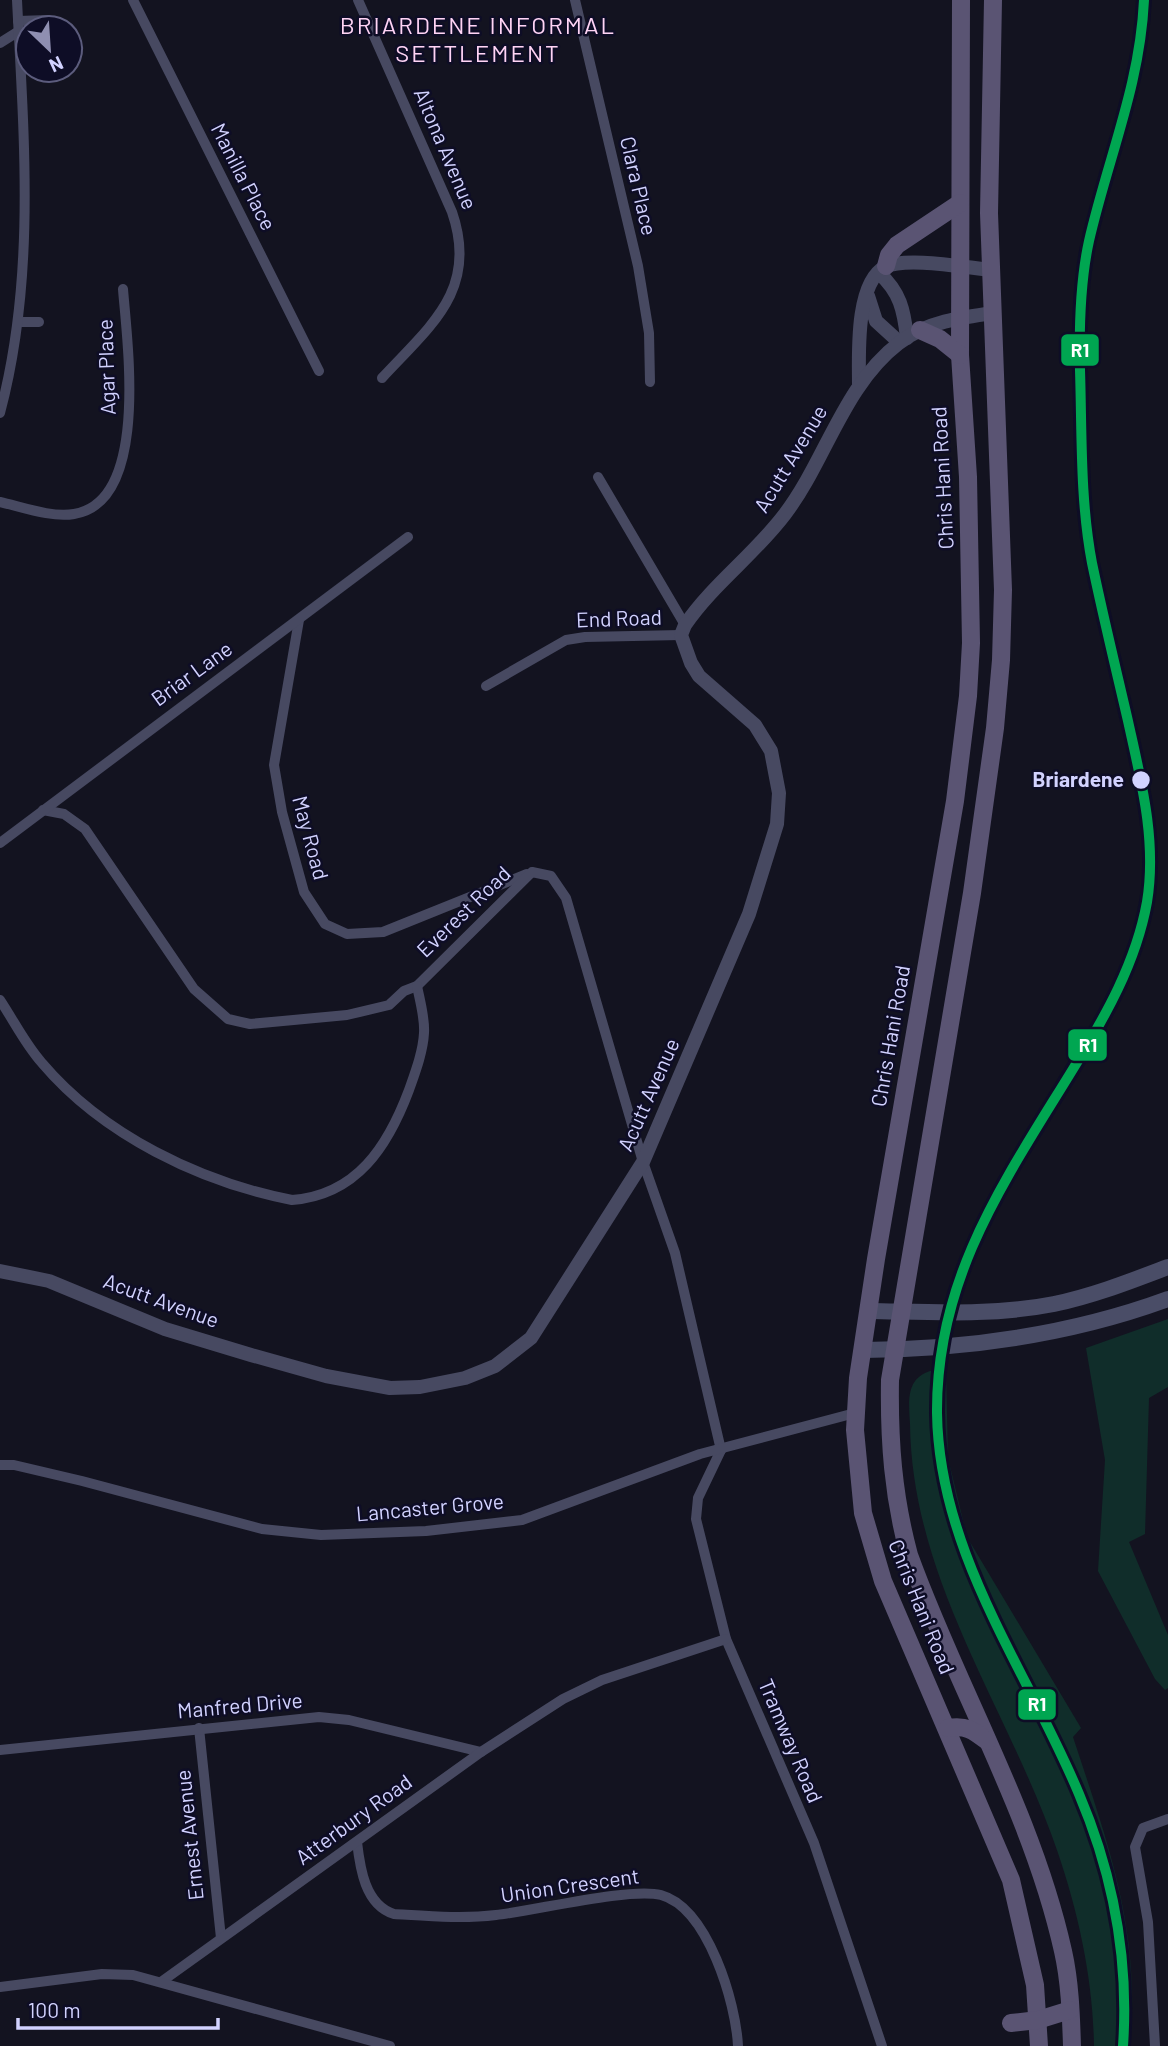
<svg xmlns="http://www.w3.org/2000/svg" width="1168" height="2046" font-family="Barlow,sans-serif">
  <rect width="100%" height="100%" fill="#131320"/>
  <g fill="#102d2a">
    <path d="M1168,1319V1387L1149,1398L1145,1534L1129,1542L1168,1635V1688L1165,1690L1155,1679L1098,1571L1105,1460L1086,1348Z"/>
    <path d="M930,1371H946L948,1458L967,1537L1081,1728L1073,1737C1108,1844 1141,1930 1130,2046H1094C1093,1980 1079,1915 1058,1853C1009,1709 912,1582 910,1424C909,1403 905,1379 930,1371Z"/>
  </g>
  <g fill="none" stroke-linecap="round" stroke-linejoin="round">
    <g stroke="#474961" stroke-width="10">
      <path d="M133,0L319,371"/>
      <path d="M358,0L452,212C479,290 430,326 382,378"/>
      <path d="M575,0L638,266L649,333L650,382"/>
      <path d="M18,21L48,20"/>
      <path d="M0,43L19,31"/>
      <path d="M20,322H39"/>
      <path d="M0,413C36,278 24,138 17,0"/>
      <path d="M598,477L685,625"/>
      <path d="M0,502C22,507 52,518 74,514C150,502 127,342 123,289"/>
      <path d="M299,620L274,765L282,812L304,892L325,924L347,934L383,932L527,874"/>
      <path d="M486,686L566,640L585,637L681,635"/>
      <path d="M43,810L64,814L85,829L194,989L228,1019L250,1024L347,1015L389,1005L404,991L417,986L532,872L551,876L566,898L643,1162L675,1253L721,1450"/>
      <path d="M0,843L408,537"/>
      <path d="M0,1000C14,1021 25,1044 42,1063C103,1135 200,1182 292,1200C357,1195 388,1146 409,1090C415,1073 423,1052 424,1033C425,1018 420,1001 417,986"/>
      <path d="M721,1450L698,1498L696,1519L726,1639L814,1843L882,2046"/>
      <path d="M0,1465H14L82,1481L262,1529L321,1535L426,1531L522,1520L700,1454L855,1413"/>
      <path d="M199,1728L221,1938"/>
      <path d="M0,1750L319,1717L349,1720L481,1752"/>
      <path d="M357,1842C360,1868 365,1905 394,1914C428,1916 462,1919 496,1915C534,1911 630,1887 661,1895C708,1908 736,2003 738,2046"/>
      <path d="M161,1982L481,1752L563,1699L602,1680L726,1639"/>
      <path d="M0,1987L102,1974L133,1975L390,2046"/>
      <path d="M1155,2046L1148,1922L1135,1847L1143,1828L1168,1819"/>
    </g>
    <g stroke="#474961" stroke-width="14">
      <path d="M879,273C900,292 904,310 907,338"/>
      <path d="M868,296L876,321L899,342"/>
      <path d="M859,385C859,356 855,283 885,267C906,256 968,268 993,270"/>
      <path d="M0,1271L49,1281L165,1329L251,1355L326,1376L390,1388L420,1387L465,1378L495,1366L531,1338L643,1162L749,914L777,824L779,793L771,751L755,725L699,676L691,663L681,635L685,625C713,584 755,554 785,514C826,460 843,386 899,343C925,322 963,317 994,313"/>
    </g>
    <g stroke="#4a4d67" stroke-width="16">
      <path d="M870,1311C931,1312 994,1316 1054,1304C1093,1296 1131,1281 1168,1267"/>
      <path d="M864,1350C968,1349 1070,1335 1168,1299"/>
    </g>
    <g stroke="#5a5473" stroke-width="18">
      <path d="M961,0L960,355L968,477L971,643L968,696L955,801L876,1259L858,1378L855,1430L863,1513L883,1581L1011,1880L1035,1985L1039,2046"/>
      <path d="M993,0L989,213L1003,590L1001,660L995,728L972,893L890,1380C889,1441 893,1496 909,1555C957,1688 1032,1812 1063,1951C1070,1982 1071,2015 1072,2046"/>
      <path d="M886,266L889,255L897,245L960,203"/>
      <path d="M920,330L940,339L960,355"/>
      <path d="M948,1728C966,1725 973,1730 987,1741"/>
      <path d="M1011,2023L1038,2020L1070,2010"/>
    </g>
    <g stroke="#0e0d26" stroke-width="16">
      <path id="rail-1" d="M1123,2046C1129,1959 1113,1874 1079,1794C1027,1669 939,1554 937,1413C936,1277 1005,1180 1073,1069C1105,1017 1136,963 1147,902C1157,841 1141,780 1128,721C1116,669 1103,616 1092,563C1080,500 1082,433 1080,370C1079,327 1080,282 1089,241C1108,158 1140,86 1144,0"/>
    </g>
    <use href="#rail-1" stroke="#00a651" stroke-width="10"/>
  </g>
  <circle fill="#d2d2ff" stroke="#0e0d26" stroke-width="2.5" cx="1141" cy="780" r="10"/>
  <g text-anchor="middle" stroke-width="5" stroke-linejoin="round" paint-order="stroke">
    <g font-size="21" fill="#d2d2ff" stroke="#0e0d26">
      <text transform="translate(445 149) rotate(67)" y="7">Altona Avenue</text>
      <text transform="translate(243 177) rotate(63)" y="7">Manilla Place</text>
      <text transform="translate(638 186) rotate(77)" y="7">Clara Place</text>
      <text transform="translate(107 367) rotate(-92)" y="7">Agar Place</text>
      <text transform="translate(791 459) rotate(-59)" y="7">Acutt Avenue</text>
      <text transform="translate(943 478) rotate(-93)" y="7">Chris Hani Road</text>
      <text transform="translate(619 619) rotate(-2)" y="7">End Road</text>
      <text transform="translate(192 674) rotate(-36)" y="7">Briar Lane</text>
      <text transform="translate(310 838) rotate(75)" y="7">May Road</text>
      <text transform="translate(464 912) rotate(-44)" y="7">Everest Road</text>
      <text transform="translate(891 1036) rotate(-80)" y="7">Chris Hani Road</text>
      <text transform="translate(649 1095) rotate(-66)" y="7">Acutt Avenue</text>
      <text transform="translate(161 1301) rotate(20)" y="7">Acutt Avenue</text>
      <text transform="translate(430 1508) rotate(-5)" y="7">Lancaster Grove</text>
      <text transform="translate(921 1607) rotate(68)" y="7">Chris Hani Road</text>
      <text transform="translate(240 1706) rotate(-5)" y="7">Manfred Drive</text>
      <text transform="translate(790 1741) rotate(67)" y="7">Tramway Road</text>
      <text transform="translate(354 1820) rotate(-36)" y="7">Atterbury Road</text>
      <text transform="translate(190 1835) rotate(-96)" y="7">Ernest Avenue</text>
      <text transform="translate(570 1886) rotate(-8)" y="7">Union Crescent</text>
    </g>
    <g font-size="21" font-weight="bold" fill="#d2d2ff" stroke="#0e0d26" text-anchor="end">
      <text x="1124" y="787">Briardene</text>
    </g>
    <g font-size="24" letter-spacing="2" fill="#ffd4f5" stroke="#0e0d26">
      <text x="478" y="34">BRIARDENE INFORMAL<tspan x="478" dy="28">SETTLEMENT</tspan></text>
    </g>
  </g>
  <g stroke="#0e0d26" stroke-width="2.5">
    <rect x="1060" y="333" width="40" height="34" rx="7" fill="#00a651"/>
    <rect x="1067" y="1028" width="41" height="34" rx="7" fill="#00a651"/>
    <rect x="1017" y="1688" width="40" height="33" rx="7" fill="#00a651"/>
  </g>
  <g font-size="19" text-anchor="middle" font-weight="bold" fill="#fff">
    <text x="1080" y="357">R1</text>
    <text x="1088" y="1052">R1</text>
    <text x="1037" y="1711">R1</text>
  </g>
  <g transform="translate(49 49) rotate(155)"><circle r="33" fill="#0e0d26" stroke="#5c5c7d" stroke-width="2"/>
  <path d="M0-5L12 26L0 18L-12 26Z" fill="#8f8fb1"/>
  <text y="-10" font-size="19" font-weight="bold" text-anchor="middle" fill="#d2d2ff">N</text>
  </g>
  <path d="M18 2018v10h200v-10" fill="none" stroke="#d2d2ff" stroke-width="3.5"/>
  <text x="28" y="2018" font-size="21" fill="#d2d2ff" stroke="#0e0d26" stroke-width="5" paint-order="stroke">100 m</text>
</svg>
